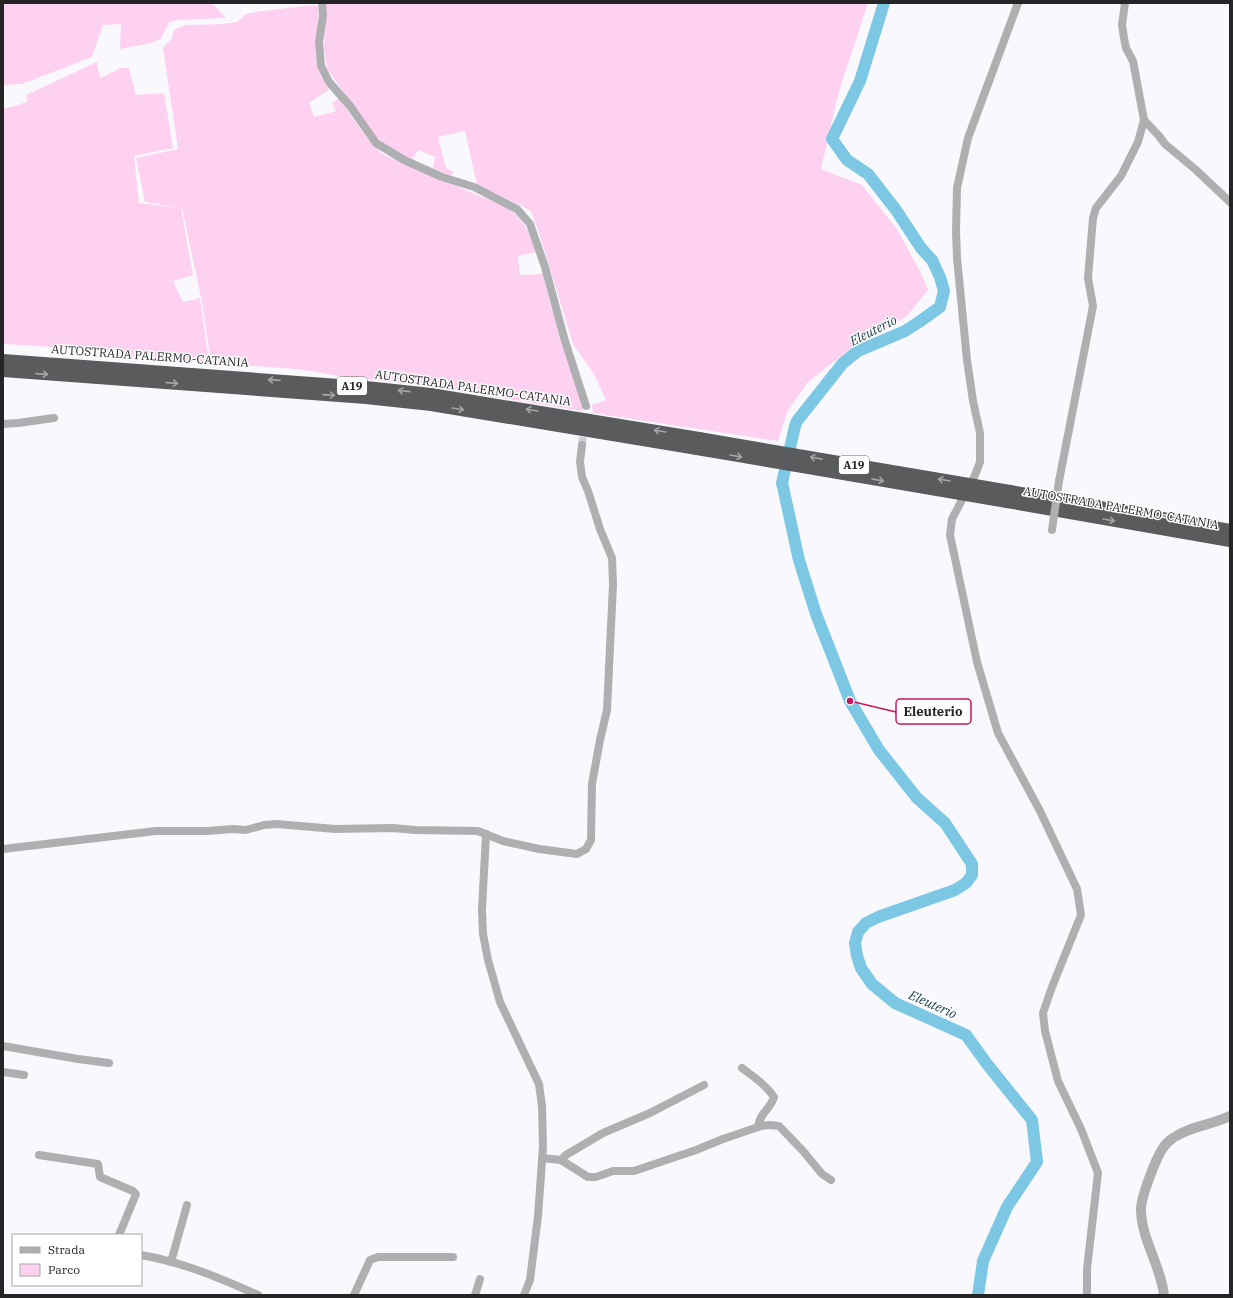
<svg xmlns="http://www.w3.org/2000/svg" width="1233" height="1298" font-family="'IBM Plex Serif',serif">
  <rect width="100%" height="100%" fill="#f9f9fd"/>
  <g fill="#fed1f0">
    <path d="M3,3H212L226,18L178,20L169,22L161,39L151,43L120,49L121,24L103,25L92,57L22,84L3,85Z"/>
    <path d="M325,3H868L839,91L821,169L862,185L897,229L922,275L928,290L907,316L850,349L807,383L787,412L778,441L593,413L592,405L606,400L594,374L573,344L541,239L531,211L520,205L477,185L465,131L438,137L446,168L453,171L452,176L433,168L435,157L418,150L412,160L394,151L376,137L327,69L324,49Z"/>
    <path d="M313,5L318,6C320,28 311,50 319,72C321,78 327,84 330,89L309,103L314,117L336,111L332,103L339,98L364,134L382,154L427,174L507,207C525,220 528,231 537,252L518,256L520,275L543,274L551,307L555,315L559,334L564,342L582,406V411L414,384L352,378L297,369L211,363L202,302L182,208H181L193,275L173,281L183,302L200,298L209,363L121,356L95,351L53,347L3,344V108C11,108 19,104 27,102L26,95L97,62L100,78L121,68H129L136,95L164,93L173,148L134,156L139,203L180,208L145,202L136,158L178,149L163,48L172,38L174,30L186,25L224,24L237,22L246,14L256,12Z"/>
  </g>
  <g fill="none" stroke-linecap="round" stroke-linejoin="round">
    <path stroke="#7bc7e4" stroke-width="12" d="M884,3L860,81L832,139L847,160L868,174L896,210L921,248L932,260L940,277L944,291L940,307L919,322L905,331L858,351L843,363L797,421L795,426L782,483L783,487L799,560L816,614L850,701L879,750L917,798L945,823L972,864V875L966,883L955,890L878,917L866,923L858,932L855,943L857,956L861,968L872,984L895,1003L966,1035L987,1064L1032,1120L1037,1162L1007,1207L983,1261L978,1295"/>
    <path stroke="#cfcfd2" stroke-width="8" stroke-dasharray="8 4" stroke-linecap="butt" d="M582,445L586,406"/>
    <g stroke="#aeafb0" stroke-width="8">
      <path d="M322,3L323,16L319,42L321,66L329,82L350,106L376,143L404,160L442,177L474,187L517,209L530,224L545,267L565,341L586,406"/>
      <path d="M1018,3L968,138L957,188L956,231L957,258L967,360L973,401L980,433V462L975,475L952,519L950,535L977,662L998,733L1040,811L1077,889L1081,915L1052,987L1043,1013L1045,1031L1058,1081L1081,1129L1098,1173L1087,1269V1295"/>
      <path d="M1144,120L1159,136L1165,144L1196,170L1230,202"/>
      <path d="M3,424L18,423L54,418"/>
      <path d="M1059,481L1093,306L1088,278L1093,218L1096,208L1121,176L1138,142L1144,120L1133,61L1126,48L1124,38L1122,25L1125,3"/>
      <path d="M486,834L482,910L483,934L488,960L500,1002L539,1084L542,1106L543,1147L538,1216L530,1280L524,1295"/>
      <path d="M3,849L156,831H207L233,829L246,830L264,825L277,824L335,829L393,828L415,830L478,831L503,841L539,849L577,854L586,849L591,840L592,784L600,740L607,710L613,585L612,558L600,529L588,491L582,477L580,462L582,445"/>
      <path d="M3,1046L78,1059L109,1063"/>
      <path d="M742,1068C754,1077 766,1085 774,1097C770,1110 760,1112 758,1127"/>
      <path d="M3,1072L24,1075"/>
      <path d="M39,1155L98,1164L100,1177L133,1191L136,1194L119,1235"/>
      <path d="M542,1158L561,1160L588,1177H596L613,1171H634L696,1150L723,1139L761,1126L770,1125L779,1126L803,1151L822,1174L831,1180"/>
      <path d="M561,1160L566,1155L603,1133L650,1113L704,1085"/>
      <path d="M141,1255C182,1262 220,1278 258,1295"/>
      <path d="M171,1262L187,1205"/>
      <path d="M354,1295L370,1260L378,1257H453"/>
      <path d="M475,1295L480,1279"/>
    </g>
    <path stroke="#aeafb0" stroke-width="10" d="M1164,1295C1161,1266 1141,1239 1141,1209C1141,1198 1149,1179 1153,1168C1158,1157 1162,1145 1173,1138C1190,1126 1212,1125 1230,1116"/>
    <g stroke="#595b5d" stroke-width="12">
      <path d="M3,360L366,387L431,394L699,438"/>
      <path d="M3,371L366,398L431,405L697,449"/>
      <path d="M1010,491L1230,530"/>
      <path d="M1007,502L1230,541"/>
    </g>
    <path stroke="#aeafb0" stroke-width="8" d="M1052,530L1059,481"/>
    <g stroke="#595b5d" stroke-width="12">
      <path d="M699,438L1010,491"/>
      <path d="M697,449L1007,502"/>
    </g>
  </g>
  <defs><path id="oneway-shaft" d="M-6 0H5M1.5-3L5.5 0L1.5 3" fill="none" stroke-width="1.6" stroke-linecap="round" stroke-linejoin="round"/></defs>
  <g stroke="#a4a5a6">
    <use href="#oneway-shaft" transform="translate(42 374) rotate(4)"/>
    <use href="#oneway-shaft" transform="translate(274 380) rotate(-176)"/>
    <use href="#oneway-shaft" transform="translate(172 383) rotate(4)"/>
    <use href="#oneway-shaft" transform="translate(404 391) rotate(-174)"/>
    <use href="#oneway-shaft" transform="translate(329 395) rotate(4)"/>
    <use href="#oneway-shaft" transform="translate(458 409) rotate(9)"/>
    <use href="#oneway-shaft" transform="translate(532 410) rotate(-171)"/>
    <use href="#oneway-shaft" transform="translate(660 431) rotate(-171)"/>
    <use href="#oneway-shaft" transform="translate(736 456) rotate(10)"/>
    <use href="#oneway-shaft" transform="translate(816 458) rotate(-170)"/>
    <use href="#oneway-shaft" transform="translate(878 480) rotate(10)"/>
    <use href="#oneway-shaft" transform="translate(944 480) rotate(-170)"/>
    <use href="#oneway-shaft" transform="translate(1109 520) rotate(10)"/>
  </g>
  <g text-anchor="middle" stroke-width="3" stroke-linejoin="round" paint-order="stroke">
    <g fill="#fff" stroke="#666668" stroke-width="1">
      <rect x="337" y="377" width="30" height="18" rx="3"/>
      <rect x="839" y="456" width="30" height="18" rx="3"/>
    </g>
    <g font-size="11" font-weight="bold" fill="#252527">
      <text x="352" y="390">A19</text>
      <text x="854" y="469">A19</text>
    </g>
    <g font-size="12" fill="#252527" stroke="#fff">
      <text transform="translate(150 356) rotate(4)" y="4">AUTOSTRADA PALERMO-CATANIA</text>
      <text transform="translate(473 388) rotate(8)" y="4">AUTOSTRADA PALERMO-CATANIA</text>
      <text transform="translate(1121 508) rotate(10)" y="4">AUTOSTRADA PALERMO-CATANIA</text>
    </g>
    <g font-size="13" font-style="italic" fill="#163946" stroke="#fff">
      <text transform="translate(873 330) rotate(-27)" y="5">Eleuterio</text>
      <text transform="translate(933 1004) rotate(24)" y="5">Eleuterio</text>
    </g>
  </g>
  <path fill="none" stroke="#c2185b" stroke-width="1.5" d="M850 701L896 712"/>
  <circle fill="#c2185b" stroke="#fff" stroke-width="1.5" cx="850" cy="701" r="4"/>
  <rect fill="#fff" stroke="#c2185b" stroke-width="1.5" x="896" y="699" width="75" height="25" rx="4"/>
  <g font-size="13" text-anchor="middle" font-weight="bold" fill="#252527">
    <text x="933" y="716">Eleuterio</text>
  </g>
  <rect width="1233" height="1298" fill="none" stroke="#252527" stroke-width="8"/>
  <rect x="12" y="1234" width="130" height="52" fill="#ffffff" stroke="#a8a8a9"/>
  <rect x="20" y="1247" width="20" height="6" fill="#aeafb0" stroke="#a8a8a9"/>
  <text x="48" y="1254" font-size="12" fill="#252527">Strada</text>
  <rect x="20" y="1264" width="20" height="12" fill="#fed1f0" stroke="#a8a8a9"/>
  <text x="48" y="1274" font-size="12" fill="#252527">Parco</text>
</svg>
